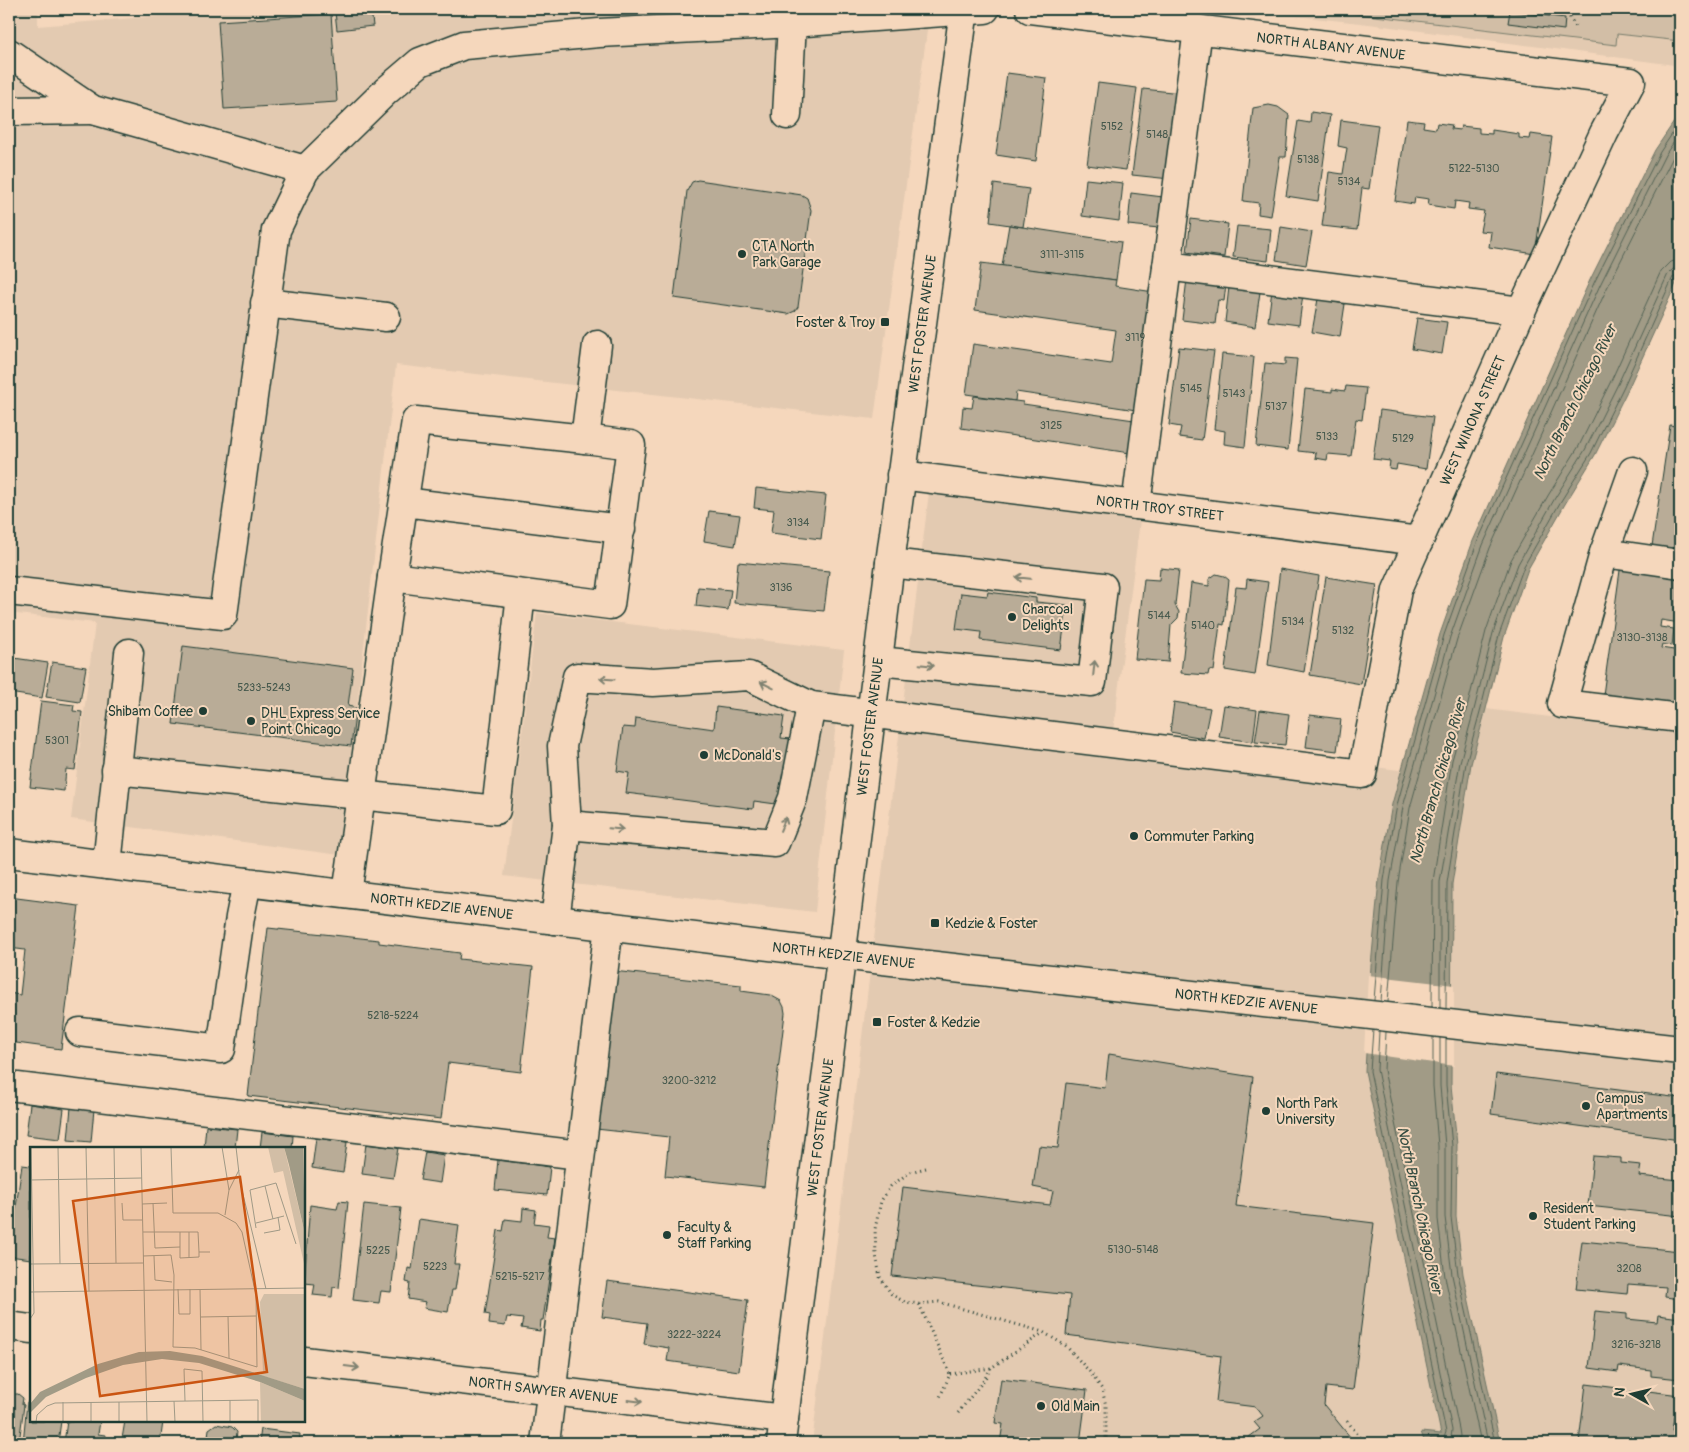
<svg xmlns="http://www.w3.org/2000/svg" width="1689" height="1452" font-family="Pangolin,sans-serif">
  <rect width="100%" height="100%" fill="#f5d7bc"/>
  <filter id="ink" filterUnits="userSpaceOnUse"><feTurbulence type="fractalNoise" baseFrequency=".02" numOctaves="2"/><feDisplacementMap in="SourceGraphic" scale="10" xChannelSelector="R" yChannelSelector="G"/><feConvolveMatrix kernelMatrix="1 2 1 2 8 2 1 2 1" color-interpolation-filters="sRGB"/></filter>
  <g filter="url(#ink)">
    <g fill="#e3cab1">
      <path d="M9,9H38V26L243,9H930L874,419L396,365L340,855L71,819L95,623L9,613Z"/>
      <path d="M1233,9H1680V49L1674,65L1369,24Z"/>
      <path d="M931,476L1142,505L1112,739L1360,765L1468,779L1471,764L1486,709L1680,733V1443H812Z"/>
      <path d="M537,613L844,650L815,912L504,876Z"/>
    </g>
    <path fill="#d2bea6" stroke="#787e6d" d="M1317,9H1680V41L1617,34L1616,45Z"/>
    <path fill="#a19b86" stroke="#6d7565" d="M1680,113V275L1628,389L1595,455L1565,504L1528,569L1504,637L1486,709L1471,764L1452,884L1451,1085L1457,1145L1456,1216L1463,1274L1500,1443H1425L1421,1432L1441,1434L1365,1071L1371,966L1379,880L1392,804L1440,634L1473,541L1590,280L1655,150Z"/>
    <path fill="#f5d7bc" d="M1368,975L1454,985V1066L1364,1053Z"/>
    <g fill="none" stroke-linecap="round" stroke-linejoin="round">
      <g stroke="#536355" stroke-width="1">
        <path d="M1374,1000L1384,880L1397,805L1444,635L1477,543L1594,283L1660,152L1680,122"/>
        <path d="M1381,1001L1390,881L1403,807L1450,637L1483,545L1600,285L1665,155L1680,133"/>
        <path d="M1388,1002L1398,882L1410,808L1457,639L1490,548L1607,288L1672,159L1680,146"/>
        <path d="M1432,1007L1433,881L1452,760L1468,704L1486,631L1511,560L1549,494L1579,446L1611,381L1661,271L1670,262L1680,260"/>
        <path d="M1440,1008V882L1460,762L1475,706L1493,633L1518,564L1555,498L1585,450L1618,384L1668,274L1673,269L1680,268"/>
        <path d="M1446,1009L1447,883L1466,763L1481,708L1499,635L1524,566L1561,501L1591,453L1624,386L1673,277L1676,275L1680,274"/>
        <path d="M1373,1030L1370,1071L1446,1432L1444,1438H1431L1429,1443"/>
        <path d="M1379,1031L1377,1070L1452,1430L1451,1438L1447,1443"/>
        <path d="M1386,1032L1384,1070L1459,1429L1460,1436L1457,1443"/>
        <path d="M1433,1037V1086L1438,1146V1219L1445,1277L1481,1443"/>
        <path d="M1440,1038V1086L1445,1146V1217L1452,1275L1488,1443"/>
        <path d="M1446,1039V1085L1452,1146L1451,1217L1458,1274L1495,1443"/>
      </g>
    </g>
    <g fill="#b9ac97" stroke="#1f3d34">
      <path d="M363,9H371L373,26L337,30L335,12Z"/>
      <path d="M1510,11L1565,18L1564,30L1508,23Z"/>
      <path d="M331,14L337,102L224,109L218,21Z"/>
      <path d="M1007,73L1046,78L1036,161L996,155Z"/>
      <path d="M1098,83L1137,88L1126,170L1087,165Z"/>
      <path d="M1143,89L1181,93L1170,179L1132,175Z"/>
      <path d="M1269,105L1278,107L1289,115L1286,157H1280L1271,216L1258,214L1259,203L1243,201L1253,108Z"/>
      <path d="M1311,112L1330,115L1318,201L1286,196L1298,121L1310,123Z"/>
      <path d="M1341,120L1378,125L1369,189L1362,188L1357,230L1322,226L1329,172L1343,174L1347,148L1338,146Z"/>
      <path d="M1407,120L1424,122L1423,127L1436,129L1437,123L1452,125L1451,129L1460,130L1461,126L1479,128V133L1492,134V130L1519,134V138L1530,139L1531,134L1552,137L1535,254L1489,247L1491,232L1480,231L1484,211L1468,209L1469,203L1455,201L1454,209L1428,205L1429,199L1415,197L1414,204L1395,201Z"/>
      <path d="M1086,179L1123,183L1119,221L1082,216Z"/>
      <path d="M698,180L802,195L807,198L811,210L798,307L795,311L788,314L674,298L687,191L692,182Z"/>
      <path d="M994,184L1029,189L1023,227L990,222Z"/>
      <path d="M1131,193L1163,197L1159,228L1128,225Z"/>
      <path d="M1191,219L1228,224L1224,257L1187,252Z"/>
      <path d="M1009,225L1121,242L1116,280L1002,266Z"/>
      <path d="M1237,226L1271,229L1268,261L1233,257Z"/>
      <path d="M1281,227L1312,232L1306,265L1276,260Z"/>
      <path d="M981,263L1116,280L1115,286L1160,293L1143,411L1016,392L1015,401L966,394L973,344L1111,364L1116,330L975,310Z"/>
      <path d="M1187,279L1226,284L1224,301L1218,300L1215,324L1182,320Z"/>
      <path d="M1229,287L1260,292L1255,327L1225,322Z"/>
      <path d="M1272,290L1303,294L1299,325L1268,321Z"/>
      <path d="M1318,299L1345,304L1340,337L1312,332Z"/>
      <path d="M1417,318L1447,322L1442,354L1412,349Z"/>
      <path d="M1179,347L1214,351L1202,440L1179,437L1181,427L1169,425Z"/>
      <path d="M1222,354L1254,357L1245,447L1224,444L1225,431L1214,429Z"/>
      <path d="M1285,358L1297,359L1288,450L1256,446L1265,363L1285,365Z"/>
      <path d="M1346,386L1366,388L1362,420L1356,419L1351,456L1328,454L1327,460L1315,458L1316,453L1298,451L1305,389L1332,392V389L1345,391Z"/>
      <path d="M974,396L1023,402V404L1141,421L1137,454L961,428L963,407L972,408Z"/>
      <path d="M1380,410L1433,417L1426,469L1397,464L1396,470L1389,469L1390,461L1373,459Z"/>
      <path d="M1670,425L1680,427V549L1652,546Z"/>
      <path d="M756,488L826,495L821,539L771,533L774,510L754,508Z"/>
      <path d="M709,511L740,515L735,546L704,541Z"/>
      <path d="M738,562L829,571L824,611L734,603Z"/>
      <path d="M1621,563L1680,571V623L1661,620L1660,627L1674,629L1672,646L1662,644L1661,648L1680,651V705L1603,695Z"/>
      <path d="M1160,568L1179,570L1175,605L1179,612L1178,618L1171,625L1168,662L1135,659L1144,579L1159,580Z"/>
      <path d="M1280,569L1319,576L1304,672L1268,665Z"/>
      <path d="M1216,574L1224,576L1229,580L1224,625L1220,624L1214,671L1209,670L1208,675L1181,673L1191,583L1209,586V579Z"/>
      <path d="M1326,577L1377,585L1361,684L1310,675Z"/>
      <path d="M1247,579L1268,582L1255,675L1225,670L1236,587L1246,588Z"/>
      <path d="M698,587L731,590L728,610L696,606Z"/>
      <path d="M988,592L1036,598V602L1067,605L1061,650L980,640L981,632L956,629L961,593L987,596Z"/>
      <path d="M9,621H13L9,657Z"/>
      <path d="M183,646L353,668L348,706L356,708L351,746L173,724Z"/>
      <path d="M14,658L48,663L42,698L9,693Z"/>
      <path d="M52,662L86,667L80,702L46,697Z"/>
      <path d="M41,701L74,705L73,711L82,712L75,770L66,769L64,791L30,787Z"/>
      <path d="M1174,702L1210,708L1204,738L1170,732Z"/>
      <path d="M1224,705L1257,710L1253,742L1219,737Z"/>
      <path d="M716,707L784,716L781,738L791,739L783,805L754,801L753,809L626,793L629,773L617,771L623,727L635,728L636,718L714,729Z"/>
      <path d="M1260,710L1289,714L1285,745L1255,742Z"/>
      <path d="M1310,715L1341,719L1337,751L1306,747Z"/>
      <path d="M9,897L79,906L61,1049L9,1042V993L20,995L25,950L9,948Z"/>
      <path d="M268,928L379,940V943L460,953L459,959L533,967L521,1072L448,1063L441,1119L248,1096Z"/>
      <path d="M613,971L741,985V991L770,995L781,1001L784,1007L785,1013L764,1187L665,1176L669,1137L596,1129Z"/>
      <path d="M1109,1054L1253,1077L1236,1206L1374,1223L1353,1390L1326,1387L1324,1405L1355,1443H1241L1260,1429L1254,1422L1263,1416L1256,1407L1216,1402L1221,1356L1066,1335L1070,1295L892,1276L903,1187L1050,1205L1053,1191L1033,1187L1039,1146L1058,1148L1066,1083L1105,1088Z"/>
      <path d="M1496,1074L1680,1098V1140L1491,1114Z"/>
      <path d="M30,1104L64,1109L60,1139L26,1135Z"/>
      <path d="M71,1107L94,1109L91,1142L68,1140Z"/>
      <path d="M206,1126L237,1129L235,1148H204Z"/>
      <path d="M262,1132L293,1136L292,1148H260Z"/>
      <path d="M316,1138L347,1142L343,1173L312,1168Z"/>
      <path d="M366,1144L398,1148L393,1178L362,1174Z"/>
      <path d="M425,1152L444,1155L440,1183L420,1180Z"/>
      <path d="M1593,1156L1621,1158V1163L1641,1165L1639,1176L1680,1180V1216L1588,1206Z"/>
      <path d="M498,1160L550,1167L547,1195L495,1190Z"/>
      <path d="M22,1165L31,1166V1259L9,1256Z"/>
      <path d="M339,1201L348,1202L339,1288L333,1287L332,1297L313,1295L315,1284L304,1283L310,1205L337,1209Z"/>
      <path d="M364,1204L401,1208L391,1292L381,1291L379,1303L353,1300Z"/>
      <path d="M523,1208L536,1210L534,1223L549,1225L547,1237L555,1238L543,1320H541L540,1331L521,1328L523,1319L507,1317L505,1326L489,1324L490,1315L485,1314L498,1230L503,1231L505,1219L522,1221Z"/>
      <path d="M419,1219L459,1225L454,1264H459L455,1290H452L448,1312L424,1308L426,1302L408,1299L410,1283L406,1282L408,1268L412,1269Z"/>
      <path d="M1582,1241L1680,1251V1299L1665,1297L1666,1287L1628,1284L1627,1294L1576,1289Z"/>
      <path d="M607,1281L748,1300L739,1371L667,1361L669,1348L644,1344L647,1323L602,1317Z"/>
      <path d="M1595,1311L1627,1314V1319L1657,1322L1658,1315L1680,1318V1379L1651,1376V1370L1619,1366L1618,1372L1589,1368Z"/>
      <path d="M1001,1379L1087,1390L1080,1443H1000L1003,1424L995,1423Z"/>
      <path d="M1586,1384L1618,1388L1617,1391L1648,1395V1391L1680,1395V1417H1674L1672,1431L1680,1432V1443H1640L1610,1439V1443L1579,1442Z"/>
      <path d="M9,1394H18L23,1398L22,1404L24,1405L19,1443H9Z"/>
      <path d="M27,1402L31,1403V1421H61L58,1443H23Z"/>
      <path d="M67,1421H100L98,1434L105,1435L104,1443H64Z"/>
      <path d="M125,1421L163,1422L160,1443H117L118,1439H122Z"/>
      <path d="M216,1424L232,1427L237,1432L236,1440L246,1441V1443H207L209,1429Z"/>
      <path d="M261,1429L300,1434L299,1443H259Z"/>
    </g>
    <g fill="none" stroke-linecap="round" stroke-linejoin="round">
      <g stroke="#1f3d34" stroke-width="31">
        <g id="minor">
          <path d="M9,53L93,110L305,170"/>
          <path d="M9,111L93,110"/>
          <path d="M787,115L792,23"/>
          <path d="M1167,266L1521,311"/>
          <path d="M265,303L386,317"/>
          <path id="s1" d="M901,475L1419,541"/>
          <path d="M404,502L621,529"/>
          <path d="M1136,505L1198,29"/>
          <path d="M1604,553L1633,471"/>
          <path d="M1680,564L1604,553L1562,704L1680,718"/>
          <path d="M392,577L416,421L585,439L597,345"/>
          <path d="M9,591L223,615L276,230L305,170L386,91L420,62L464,45L599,33L792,23L985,9"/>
          <path d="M878,661L1092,682L1103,587L890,563"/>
          <path d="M116,770L360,795L496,810L521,594"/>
          <path d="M567,825L775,843L793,798L811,706"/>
          <path d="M107,865L129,653"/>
          <path d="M347,894L392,577L610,605L631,445L585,439"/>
          <path id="s2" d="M555,920L567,825L562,746L577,677L653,682L749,676L811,706L1362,774L1397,590L1521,311L1604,133L1631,82L1030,9"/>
          <path d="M80,1032L221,1049L240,917L247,882"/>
          <path d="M9,1086L580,1155"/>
          <path d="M9,1326L31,1329"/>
          <path id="s3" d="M304,1361L784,1419"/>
          <path d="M545,1443L609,926"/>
        </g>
      </g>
      <g stroke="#1f3d34" stroke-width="31">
        <g id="major">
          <path id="s4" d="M9,853L883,960L1680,1050"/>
          <path id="s5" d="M781,1443L890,563L964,9"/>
        </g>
      </g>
      <g stroke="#1f3d34" stroke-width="3" stroke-dasharray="1 4" stroke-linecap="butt">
        <path d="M1516,9L1568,15L1576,27"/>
        <path d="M926,1168L910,1172L891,1186L881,1201L875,1229L876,1255L880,1277L892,1295L905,1302L919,1304L939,1302L1043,1332L1066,1346L1089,1371L1102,1389L1106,1406V1443"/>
        <path d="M919,1304L950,1374L940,1397"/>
        <path d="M950,1374L991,1368L1043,1333"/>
        <path d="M958,1413L984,1380L991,1368"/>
        <path d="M1347,1421L1365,1443"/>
      </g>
      <use href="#minor" stroke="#f5d7bc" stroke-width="28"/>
      <use href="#major" stroke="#f5d7bc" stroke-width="28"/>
    </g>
    <defs><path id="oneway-shaft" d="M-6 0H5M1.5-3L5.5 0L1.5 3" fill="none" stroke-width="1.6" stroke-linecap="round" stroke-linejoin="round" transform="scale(1.25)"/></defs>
    <g stroke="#7f8271">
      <use href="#oneway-shaft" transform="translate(1023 578) rotate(-174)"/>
      <use href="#oneway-shaft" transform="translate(927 665) rotate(6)"/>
      <use href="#oneway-shaft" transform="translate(1094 668) rotate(-84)"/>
      <use href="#oneway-shaft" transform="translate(607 679) rotate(-176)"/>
      <use href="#oneway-shaft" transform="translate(767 685) rotate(-154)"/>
      <use href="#oneway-shaft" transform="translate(783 824) rotate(-67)"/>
      <use href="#oneway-shaft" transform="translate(616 829) rotate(5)"/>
      <use href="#oneway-shaft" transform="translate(352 1367) rotate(7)"/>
      <use href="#oneway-shaft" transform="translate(635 1401) rotate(7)"/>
    </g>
  </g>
  <g fill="#1f3d34" stroke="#f5d7bc" stroke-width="2">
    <circle cx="742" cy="254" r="5"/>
    <rect x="880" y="317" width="10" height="10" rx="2.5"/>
    <circle cx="1012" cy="617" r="5"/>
    <circle cx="203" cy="711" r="5"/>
    <circle cx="251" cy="721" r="5"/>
    <circle cx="704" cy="755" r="5"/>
    <circle cx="1134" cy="836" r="5"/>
    <rect x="930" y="918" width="10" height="10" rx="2.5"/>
    <rect x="872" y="1017" width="10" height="10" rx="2.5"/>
    <circle cx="1586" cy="1106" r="5"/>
    <circle cx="1266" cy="1111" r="5"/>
    <circle cx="1533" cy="1216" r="5"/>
    <circle cx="667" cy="1235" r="5"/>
    <circle cx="1041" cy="1406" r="5"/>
  </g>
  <g text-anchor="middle" stroke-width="4" stroke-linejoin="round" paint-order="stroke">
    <g font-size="11" fill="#46594d">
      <text x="1112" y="130">5152</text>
      <text x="1157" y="138">5148</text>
      <text x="1308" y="163">5138</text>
      <text x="1474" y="172">5122-5130</text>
      <text x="1349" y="185">5134</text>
      <text x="1062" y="258">3111-3115</text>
      <text x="1135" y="341">3119</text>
      <text x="1191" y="392">5145</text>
      <text x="1234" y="397">5143</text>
      <text x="1276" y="410">5137</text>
      <text x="1051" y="429">3125</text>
      <text x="1327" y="440">5133</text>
      <text x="1403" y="442">5129</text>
      <text x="798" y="526">3134</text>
      <text x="781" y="591">3136</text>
      <text x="1159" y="619">5144</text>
      <text x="1293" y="625">5134</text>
      <text x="1203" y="629">5140</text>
      <text x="1343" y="634">5132</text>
      <text x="1642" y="641">3130-3138</text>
      <text x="264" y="691">5233-5243</text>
      <text x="57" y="744">5301</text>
      <text x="393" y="1019">5218-5224</text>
      <text x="689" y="1084">3200-3212</text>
      <text x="1133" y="1253">5130-5148</text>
      <text x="378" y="1254">5225</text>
      <text x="435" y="1270">5223</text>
      <text x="1629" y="1272">3208</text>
      <text x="520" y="1280">5215-5217</text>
      <text x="694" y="1338">3222-3224</text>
      <text x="1636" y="1348">3216-3218</text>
    </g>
    <g font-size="14" fill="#1f3d34" stroke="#f5d7bc">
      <text transform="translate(1331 46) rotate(7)" y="5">NORTH ALBANY AVENUE</text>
      <text dy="5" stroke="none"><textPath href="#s5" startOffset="1128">WEST FOSTER AVENUE</textPath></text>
      <text dy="5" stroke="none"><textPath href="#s2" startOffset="1415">WEST WINONA STREET</textPath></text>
      <text dy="5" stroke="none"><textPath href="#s1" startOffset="261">NORTH TROY STREET</textPath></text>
      <text dy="5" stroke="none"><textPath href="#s5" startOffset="722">WEST FOSTER AVENUE</textPath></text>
      <text dy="5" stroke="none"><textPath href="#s4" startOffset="436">NORTH KEDZIE AVENUE</textPath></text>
      <text dy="5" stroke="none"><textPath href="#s4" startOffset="841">NORTH KEDZIE AVENUE</textPath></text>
      <text dy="5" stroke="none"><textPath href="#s4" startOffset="1246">NORTH KEDZIE AVENUE</textPath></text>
      <text dy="5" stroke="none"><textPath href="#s5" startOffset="318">WEST FOSTER AVENUE</textPath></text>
      <text dy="5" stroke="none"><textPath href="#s3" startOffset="241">NORTH SAWYER AVENUE</textPath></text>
    </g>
    <g font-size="14" fill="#1f3d34" stroke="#f5d7bc" text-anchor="start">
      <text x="752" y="251">CTA North<tspan x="752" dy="16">Park Garage</tspan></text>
      <text x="875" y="327" text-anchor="end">Foster &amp; Troy</text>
      <text x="1022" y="614">Charcoal<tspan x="1022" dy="16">Delights</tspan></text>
      <text x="193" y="716" text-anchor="end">Shibam Coffee</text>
      <text x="261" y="718">DHL Express Service<tspan x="261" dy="16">Point Chicago</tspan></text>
      <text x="714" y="760">McDonald's</text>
      <text x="1144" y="841">Commuter Parking</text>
      <text x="945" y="928">Kedzie &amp; Foster</text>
      <text x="887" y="1027">Foster &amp; Kedzie</text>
      <text x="1596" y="1103">Campus<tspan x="1596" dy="16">Apartments</tspan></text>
      <text x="1276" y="1108">North Park<tspan x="1276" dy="16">University</tspan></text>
      <text x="1543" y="1213">Resident<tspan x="1543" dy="16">Student Parking</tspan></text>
      <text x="677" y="1232">Faculty &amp;<tspan x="677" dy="16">Staff Parking</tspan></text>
      <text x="1051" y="1411">Old Main</text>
    </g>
    <g font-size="15" font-style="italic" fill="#324b40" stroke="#f5d7bc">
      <text transform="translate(1575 402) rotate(-64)" y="5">North Branch Chicago River</text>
      <text transform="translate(1438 781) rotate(-74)" y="5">North Branch Chicago River</text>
      <text transform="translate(1420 1210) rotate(78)" y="5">North Branch Chicago River</text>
    </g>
  </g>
  <g transform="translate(30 1147)">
    <rect width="275" height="275" fill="#f5d7bc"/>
    <path d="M238,0H254L275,87V121L253,24L244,26ZM234,147H275V242L230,228L233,225L230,155ZM230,235L275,254V275H231Z" fill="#d2bea6"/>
    <path d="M254,0H273L275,87L259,18ZM140,204L172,209L275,242V254L230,235L169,216L132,212L93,218L56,231L16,250L0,266V257L10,245L68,217L109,205Z" fill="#a19b86"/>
    <path fill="none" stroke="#9f9986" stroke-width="1" d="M28,0L30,117M56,0L59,144M84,0L86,116M111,0L117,275M192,0L199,43M206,0L210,35L236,142M0,33L112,31M235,39L243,72M92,56L93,73H112M123,56L125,101L150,100M112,57L137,56M195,68L199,43L209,23M226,76L254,69M226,81L220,43L246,36L266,97M113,85H150V111L169,110V105M150,85H168L169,105H180M159,85V111M234,86L250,83L248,70M113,109L141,108L144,128L143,200L165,201L227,220L226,148L212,85L206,76L188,66H143L141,0M124,109L125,133L142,135M0,117L113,116M148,142L149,167H160V142M170,142L171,203M0,145L275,141M198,169L199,211M170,170L226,169M0,172L4,166L1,0M200,253V275M144,254L145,275M155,254L154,222L172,224L173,275M33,255V275M61,255V275M89,255V275M6,275L7,268L17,259L25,256L228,253V275"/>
    <path fill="#ca5512" fill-opacity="0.15" stroke="#ca5512" stroke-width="2.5" d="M210,30L237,225L70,249L43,54Z"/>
    <rect width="275" height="275" fill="none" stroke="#1f3d34" stroke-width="2.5"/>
  </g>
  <rect width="1689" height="1452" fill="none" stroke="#f5d7bc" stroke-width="30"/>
  <rect x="15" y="15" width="1659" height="1422" fill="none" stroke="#1f3d34" stroke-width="2" filter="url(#ink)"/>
  <g transform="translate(1632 1394) rotate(278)" stroke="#f5d7bc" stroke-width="4" paint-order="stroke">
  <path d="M0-4L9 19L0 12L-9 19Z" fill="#1f3d34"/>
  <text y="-8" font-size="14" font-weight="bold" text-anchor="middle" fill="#1f3d34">N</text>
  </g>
</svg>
